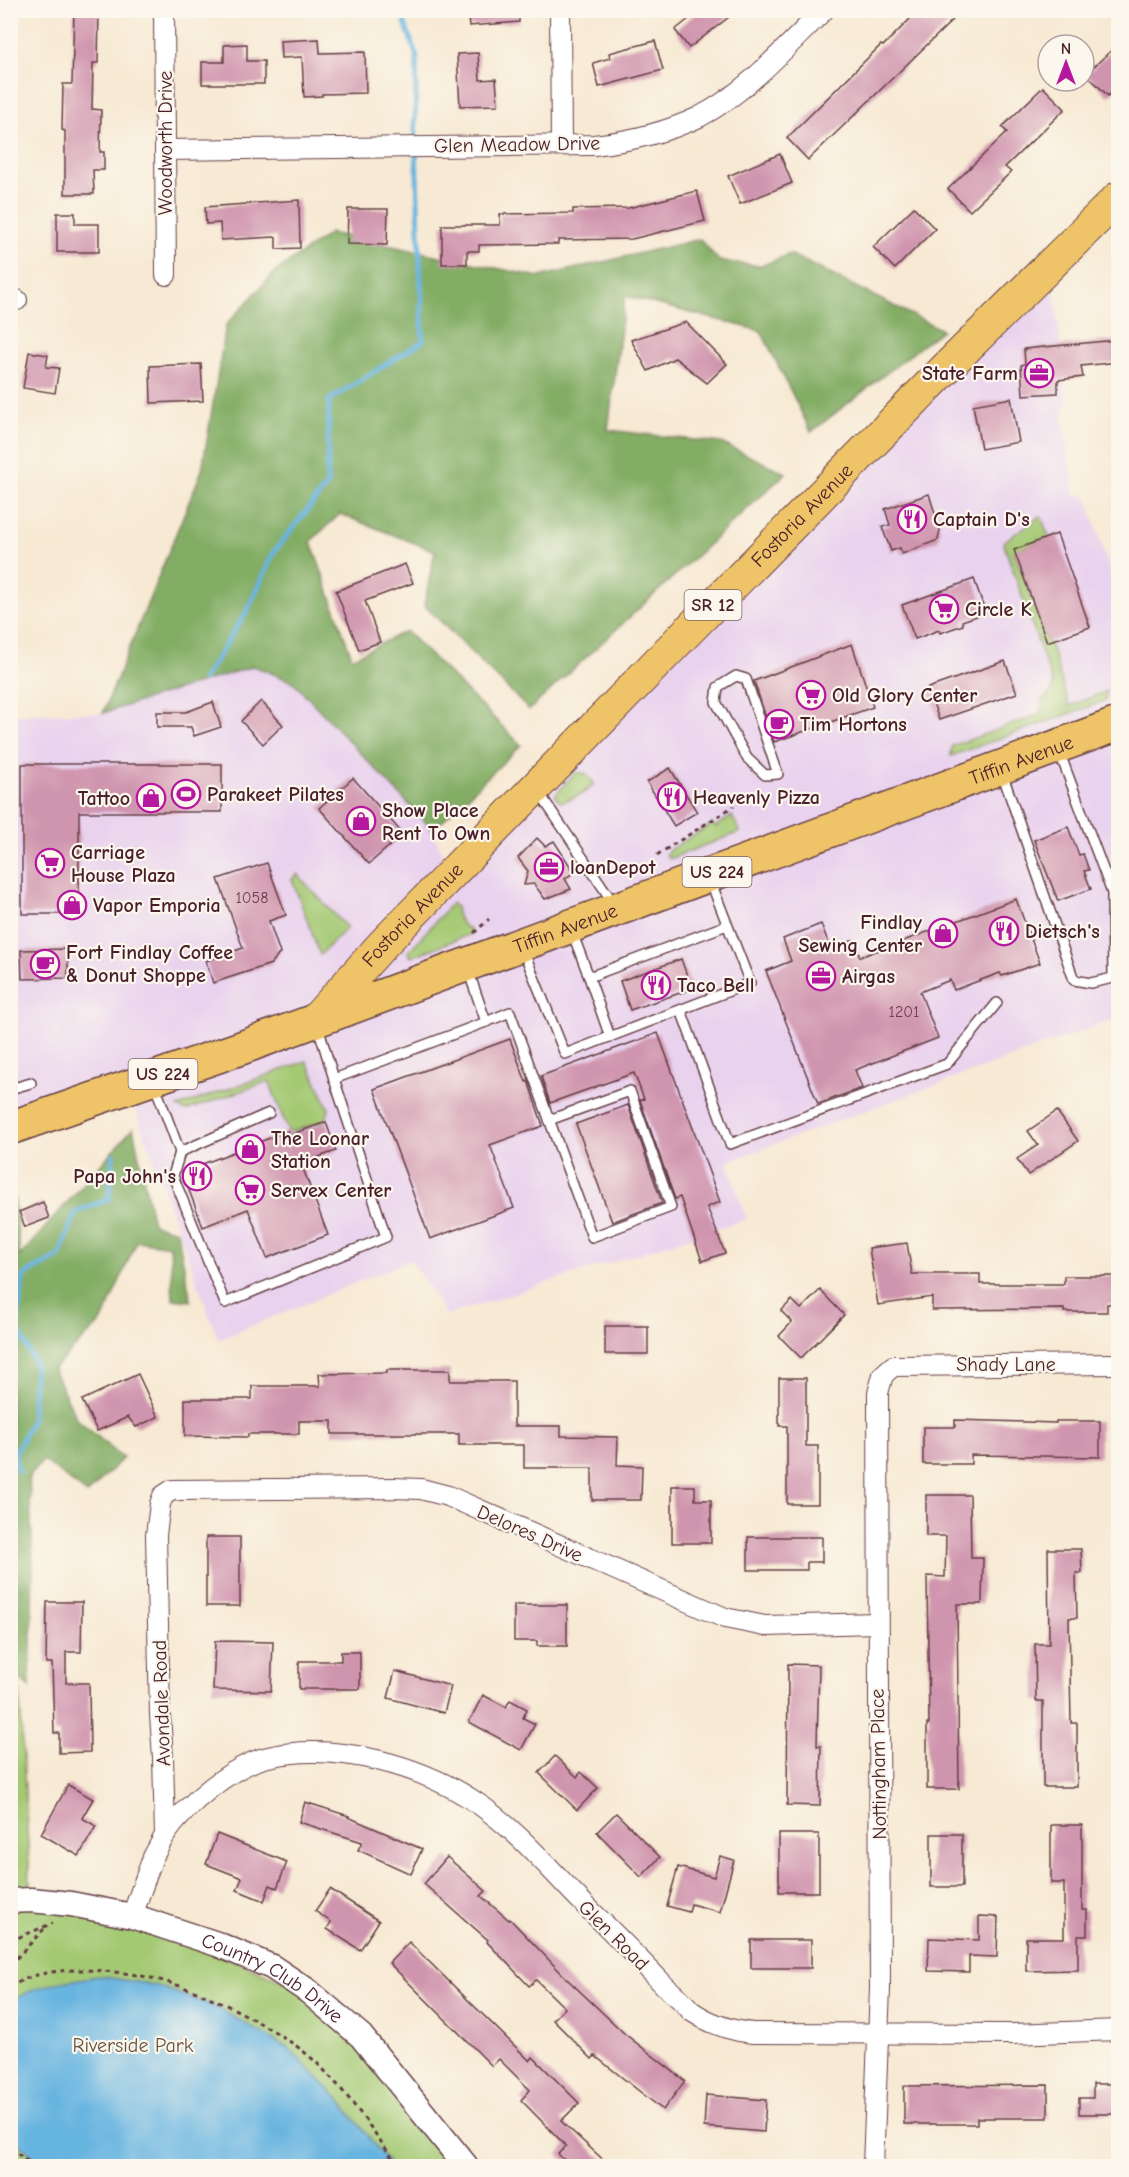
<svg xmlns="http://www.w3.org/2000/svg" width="1129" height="2177" font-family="'Comic Neue',sans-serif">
  <rect width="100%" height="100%" fill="#fbf7ec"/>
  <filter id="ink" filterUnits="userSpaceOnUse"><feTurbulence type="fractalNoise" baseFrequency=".0167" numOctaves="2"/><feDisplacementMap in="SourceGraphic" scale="12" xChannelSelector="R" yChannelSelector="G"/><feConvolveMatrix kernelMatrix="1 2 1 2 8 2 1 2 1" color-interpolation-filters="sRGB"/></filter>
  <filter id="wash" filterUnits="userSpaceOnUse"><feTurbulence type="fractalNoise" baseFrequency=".008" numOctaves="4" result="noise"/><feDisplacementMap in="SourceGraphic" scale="24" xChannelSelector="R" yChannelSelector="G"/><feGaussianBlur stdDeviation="1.35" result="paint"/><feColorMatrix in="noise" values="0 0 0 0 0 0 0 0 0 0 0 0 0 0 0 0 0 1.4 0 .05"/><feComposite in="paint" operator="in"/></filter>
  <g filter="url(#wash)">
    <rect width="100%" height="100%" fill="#f7e9d3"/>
    <path fill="#e9d2ee" d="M1051,263L1067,402L1062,416L1075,496L1086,495L1118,596V1018L727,1162L747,1219L446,1315L411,1260L218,1340L127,1087L11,1130V714L103,713L253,666L293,682L433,830L450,875Z"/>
    <g fill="#a4c973" stroke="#77744f" stroke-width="1.5">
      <path d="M1041,516L1049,537L1014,551L1047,642L1051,645L1069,706L1107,691L1105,701L951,756L952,746L1035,716L1041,711L1042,699C1049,695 1052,693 1053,684L1003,542Z"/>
      <path d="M575,773H585L594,783C587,794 572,799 560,802L555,795Z"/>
      <path d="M732,816L740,832L669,859L666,854L669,850L712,824L715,827Z"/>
      <path d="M297,874L347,928L320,955L292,879Z"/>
      <path d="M452,903L456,907C457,917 460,926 470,929L471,934L411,957L408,952Z"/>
      <path d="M307,1061L329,1109L326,1120L292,1132L288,1131L269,1081L185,1111L178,1107Z"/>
      <path d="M10,1520L31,1900L115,1912L308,1991L466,2166H11Z"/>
    </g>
    <g fill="#83ad65" stroke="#666648" stroke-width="1.5">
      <path d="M330,233L539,277L700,239L719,261L761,266L790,254L942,330L811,432L761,331L625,296L608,430L721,443L786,473L529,710L424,605L435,551L340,514L311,541L352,658L406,631L521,745L433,830L293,682L254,666L103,713L202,470L226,325L274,273Z"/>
      <path d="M133,1128L153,1224L177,1231L191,1301L173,1299L170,1246L137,1241L102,1321L53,1369L77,1419L123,1458L87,1494L43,1460L29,1476L33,1566L30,1688L10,1668L11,1192L14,1194L20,1256Z"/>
    </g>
    <path fill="#66b4e0" stroke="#586a86" stroke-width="1.5" d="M98,1976L155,1985L216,2007L288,2048L340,2100L391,2166H45L11,2138V2003C35,1983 69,1981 98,1976Z"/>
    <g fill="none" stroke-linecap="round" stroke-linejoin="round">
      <g stroke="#66b4e0" stroke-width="5">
        <path d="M203,680L247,611L274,552L327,485L329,400L423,341L415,120L417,57L404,21V10"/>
        <path d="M19,1472L14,1456L32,1419L35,1364L17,1327L23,1276L59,1256L76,1212L109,1199L113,1155"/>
      </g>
    </g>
    <g id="blocks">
      <g fill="#d095ae">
        <path d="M74,10H99L98,63H93L92,109L101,110L100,152H104V170H93L94,194H65V131L62,130L63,84H72Z"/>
        <path d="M467,10H519V22L469,26Z"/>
        <path d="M700,10H738L689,48L675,30Z"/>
        <path d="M919,10H963L808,160L787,138L881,45L883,46Z"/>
        <path d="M319,39L320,53L365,52L366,93L322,94V96L304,97L302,57L281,58L280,41Z"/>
        <path d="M655,41L663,70L599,87L593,63L610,58L609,53Z"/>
        <path d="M1119,43V86L1108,96L1086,74Z"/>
        <path d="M247,44V61H264V84H202V62H224V45Z"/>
        <path d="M478,53L480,80L496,79L498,105L460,106L457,54Z"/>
        <path d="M1043,87L1065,109L1005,167L1011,172L970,211L948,189L1007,132L1002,127Z"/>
        <path d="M780,154L792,183L740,204L728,176Z"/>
        <path d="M697,191L705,221L632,239L558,240V244L479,245V251H467V264H442V225H500V214L573,213V209L628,208Z"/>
        <path d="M299,200L300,248L276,249V237L221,240L220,223L206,224L205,207Z"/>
        <path d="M914,207L935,229L895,269L873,247Z"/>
        <path d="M348,209H388L387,245L347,244Z"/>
        <path d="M57,213H75V224H99V252H57Z"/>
        <path d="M686,322L727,364L707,383L675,358L648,371L631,340Z"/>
        <path d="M1116,340L1119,362L1081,366L1083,377L1058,380V393L1023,395L1021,365L1025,364L1024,349Z"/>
        <path d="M29,352L48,355L46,367L59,368L55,393L23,388Z"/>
        <path d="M201,364L203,401L151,403L150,366Z"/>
        <path d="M1011,398L1019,442L981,449L973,405Z"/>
        <path d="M929,494L940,530L938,540L902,554L900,548L891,551L882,527L890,525L885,509Z"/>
        <path d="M1057,534L1090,627L1047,642L1014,550Z"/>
        <path d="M405,564L413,583L365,601L380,642L359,650L336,591Z"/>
        <path d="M974,579L986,613L962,621L963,625L940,633L939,630L915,639L902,605Z"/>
        <path d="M852,644L873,707L774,742L754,681Z"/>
        <path d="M1005,661L1017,693L939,720L928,688Z"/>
        <path d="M261,701L283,725L263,744L241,721Z"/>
        <path d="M213,702L221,727L194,736L191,727H157V712H186Z"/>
        <path d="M22,764H222V812H79V914H22Z"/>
        <path d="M670,768L697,812L674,826L647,782Z"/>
        <path d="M353,778L403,834L369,864L319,808Z"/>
        <path d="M1068,827L1079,855L1083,854L1089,870L1084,871L1091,889L1058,901L1034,840Z"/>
        <path d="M537,838L545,846L554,841L574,872L565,879L571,889L545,899L534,884L524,885L528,871L518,858Z"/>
        <path d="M267,863L286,915L269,921L280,953L271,964L213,983L206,961L243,948L218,879Z"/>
        <path d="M1016,899L1040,963L1002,976L1000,973L954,990L950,980L920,992L938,1038L855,1070L862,1088L818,1104L766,971L791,961L783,939L821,924L831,949L854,940L860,957Z"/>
        <path d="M68,949V978L22,979L21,950Z"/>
        <path d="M681,959L692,989L630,1010L620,981Z"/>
        <path d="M658,1033L720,1202L707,1207L725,1253L702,1261L680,1197L675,1199L640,1100L644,1099L634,1073L550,1103L541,1076Z"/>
        <path d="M510,1039L526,1082L528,1081L543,1126L490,1145L514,1208L430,1239L374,1089Z"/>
        <path d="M628,1105L662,1203L612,1222L576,1124Z"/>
        <path d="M1057,1111L1078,1141L1028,1175L1017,1159L1038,1145L1028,1131Z"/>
        <path d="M326,1122L336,1151L301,1163L328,1235L267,1258L248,1209L203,1227L182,1172L288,1131L290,1135Z"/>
        <path d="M43,1202L49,1218L25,1227L19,1212Z"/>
        <path d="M907,1243L912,1274H980V1284H1064V1276H1119V1304H1107V1312H1064V1309L932,1310V1297L878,1305L869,1248Z"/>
        <path d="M820,1290L844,1315L801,1358L779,1336L792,1322L781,1311L792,1300L801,1309Z"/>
        <rect x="605" y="1326" width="43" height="28"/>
        <path d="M387,1370H450V1381H514V1426H561V1436L618,1437L617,1465L642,1466L641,1500H592V1468H524V1445H459V1434H332V1421H299V1434H248V1437L185,1436V1399H252V1386H320L319,1374L387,1373Z"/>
        <path d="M138,1374L158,1417L136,1427L128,1417L97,1431L82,1400Z"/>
        <path d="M779,1378H806V1446H818V1504H787V1426H779Z"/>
        <path d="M955,1420L1056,1423V1421H1100V1457L971,1455V1464H923V1427H955Z"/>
        <path d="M672,1486H695V1500H711V1543H672Z"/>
        <path d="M926,1495H970L971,1558H983L982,1604H957L959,1789H927V1724H929L927,1576L945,1577L946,1536H926Z"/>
        <rect x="206" y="1537" width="34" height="69"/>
        <path d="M748,1537H822V1562H807V1570H748Z"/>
        <path d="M1048,1549H1081L1082,1573H1076L1077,1618H1069L1071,1723H1077V1787H1043V1701H1036L1035,1644H1049Z"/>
        <path d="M47,1602H82L81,1652H66V1683H89L90,1752L59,1753V1733H54L52,1663H46Z"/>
        <path d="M514,1605H567V1646H537V1641H514Z"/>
        <path d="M215,1641L273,1642L271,1691L213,1690Z"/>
        <path d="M341,1652H360V1689H299V1661H341Z"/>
        <path d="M788,1664L819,1665L817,1746H821L820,1806L787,1805Z"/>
        <path d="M395,1671L451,1686L444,1713L388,1698Z"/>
        <path d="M483,1695L506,1707L510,1700L527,1709L523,1718L535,1724L521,1750L469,1722Z"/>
        <path d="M555,1756L577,1777L581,1772L598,1788L577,1810L539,1773Z"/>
        <path d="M68,1785L93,1799L82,1818L96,1826L79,1856L41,1834Z"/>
        <path d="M305,1802L349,1816L348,1817L422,1849L411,1874L358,1850L362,1842L299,1822Z"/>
        <path d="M616,1813L660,1857L641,1877L597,1832Z"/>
        <path d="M1051,1825H1082V1910H1087V1936H1078V1970L1026,1971V1938H1064V1883H1051Z"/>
        <path d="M217,1834L287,1862L277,1888L270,1885L264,1901L237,1890L242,1878L206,1864Z"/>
        <rect x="779" y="1834" width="40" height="58"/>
        <rect x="931" y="1834" width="31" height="53"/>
        <path d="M720,1856L734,1860L720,1912L691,1904L689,1912L667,1906L678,1867L714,1877Z"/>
        <path d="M447,1857L486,1891L481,1896L509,1920L510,1919L568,1980L625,2034L685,2081L663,2110L595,2056L592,2059L553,2020L565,2008L536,1980L529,1986L487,1942L488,1940L424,1884Z"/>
        <path d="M330,1889L379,1921L360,1950L327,1929L331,1922L315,1911Z"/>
        <path d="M979,1916L998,1917L997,1957L969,1956V1972L928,1971L929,1938L979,1940Z"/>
        <rect x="751" y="1940" width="60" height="28"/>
        <path d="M409,1942L530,2061L533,2057L579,2103L561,2121L610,2166H570L558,2154L566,2146L521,2100L530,2090L499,2059L492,2066L389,1963Z"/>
        <path d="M1093,2084H1119V2114H1079V2098H1093Z"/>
        <path d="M1048,2085V2118H977V2124H904V2086Z"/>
        <path d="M706,2095L766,2100L764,2132L704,2127Z"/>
      </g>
    </g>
  </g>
  <g filter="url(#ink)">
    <use href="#blocks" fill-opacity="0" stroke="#643d44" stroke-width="1.5"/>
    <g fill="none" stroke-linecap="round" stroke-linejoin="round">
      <g stroke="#643d44" stroke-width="12">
        <g id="service">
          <path d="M736,676L746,679L778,774L765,775L747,758L716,702L718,687Z"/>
          <path d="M1002,773L1074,980L1091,983L1113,978L1112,893L1059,751"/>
          <path d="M538,791L614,904"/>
          <path d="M572,932L589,977"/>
          <path d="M523,950L565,1054L750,983L710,880"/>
          <path d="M681,1010L730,1144L947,1064L997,1003"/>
          <path d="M486,1022L510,1012L592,1237L671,1207L630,1091L549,1120"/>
          <path d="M318,1027L334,1079L486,1022L468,970"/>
          <path d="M610,1037L589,977L727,925"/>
          <path d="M154,1083L180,1152L269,1113"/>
          <path d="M10,1089L31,1083"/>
          <path d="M180,1152L173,1176L225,1303L386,1237L334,1079"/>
        </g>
      </g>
      <g stroke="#643d44" stroke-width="22">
        <g id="minor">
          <path d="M164,10L166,275"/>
          <path d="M560,10L561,145"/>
          <path d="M166,150L594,145C630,141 665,133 699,117C746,93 787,46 824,10"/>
          <path d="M10,301L17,300"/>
          <path d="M165,1835C186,1805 232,1765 268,1757C336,1741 424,1766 480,1805C523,1835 557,1878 595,1915C619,1938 642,1962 665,1986C673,1994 684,2001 691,2011C709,2023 731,2031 753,2033L1013,2034L1118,2030"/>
          <path d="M132,1916L153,1857L165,1835L163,1757L160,1715L156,1535L160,1504L163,1496L172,1490L394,1488L421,1489L448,1496L725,1618L765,1626L877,1623"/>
          <path d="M873,2166L880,1988L878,1393L883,1375L893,1366L1118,1364"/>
        </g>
      </g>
      <g stroke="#643d44" stroke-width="27">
        <g id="tertiary">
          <path id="s1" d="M10,1901L31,1900L71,1904L132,1916L217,1944L272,1967L308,1991L361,2036L466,2166"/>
        </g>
      </g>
      <g stroke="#643d44" stroke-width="34">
        <g id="primary">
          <path id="s2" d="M316,1019L383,944L684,635L947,367L1118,198"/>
        </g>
      </g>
      <g stroke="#643d44" stroke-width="36">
        <g id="trunk">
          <path id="s3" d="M10,1128L241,1048L1118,724"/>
        </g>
      </g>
      <g stroke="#643d44" stroke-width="3" stroke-dasharray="4.5 4.5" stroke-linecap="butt">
        <path d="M657,855L734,806"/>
        <path d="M474,933L489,919"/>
        <path d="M10,1941L53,1923"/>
        <path d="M10,1965L44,1929"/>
        <path d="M10,1988C27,1974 53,1971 75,1970C144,1970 193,1986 253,2019C276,2032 301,2047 320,2066C350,2096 374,2132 398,2166"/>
        <path d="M10,2148L34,2166"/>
      </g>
      <use href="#service" stroke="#fff" stroke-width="9"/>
      <use href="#minor" stroke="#fff" stroke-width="20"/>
      <use href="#tertiary" stroke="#fff" stroke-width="24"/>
      <use href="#primary" stroke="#efc469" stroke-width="32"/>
      <use href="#trunk" stroke="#efc469" stroke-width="33"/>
    </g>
  </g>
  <defs>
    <g id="office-ring" transform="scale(1.5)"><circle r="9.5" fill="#fbf7ec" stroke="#b5179e" stroke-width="1.5"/><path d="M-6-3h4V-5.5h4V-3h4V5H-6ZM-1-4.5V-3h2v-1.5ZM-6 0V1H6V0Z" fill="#b5179e"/></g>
    <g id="restaurant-ring" transform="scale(1.5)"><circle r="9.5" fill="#fbf7ec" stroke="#b5179e" stroke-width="1.5"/><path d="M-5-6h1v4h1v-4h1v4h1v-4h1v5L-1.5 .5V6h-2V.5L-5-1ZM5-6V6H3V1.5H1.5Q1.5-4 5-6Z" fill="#b5179e"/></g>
    <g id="supermarket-ring" transform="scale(1.5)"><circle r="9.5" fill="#fbf7ec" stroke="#b5179e" stroke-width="1.5"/><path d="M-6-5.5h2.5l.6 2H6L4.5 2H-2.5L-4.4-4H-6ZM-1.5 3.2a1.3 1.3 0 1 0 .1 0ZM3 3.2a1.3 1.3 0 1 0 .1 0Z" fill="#b5179e"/></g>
    <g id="cafe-ring" transform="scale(1.5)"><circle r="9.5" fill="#fbf7ec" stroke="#b5179e" stroke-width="1.5"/><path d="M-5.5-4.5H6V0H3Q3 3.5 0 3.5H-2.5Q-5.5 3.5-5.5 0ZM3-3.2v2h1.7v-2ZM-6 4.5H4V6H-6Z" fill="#b5179e"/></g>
    <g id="stadium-ring" transform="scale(1.5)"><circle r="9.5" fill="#fbf7ec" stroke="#b5179e" stroke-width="1.5"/><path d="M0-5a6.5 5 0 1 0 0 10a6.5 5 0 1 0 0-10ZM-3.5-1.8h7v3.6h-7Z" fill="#b5179e"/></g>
    <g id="shop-ring" transform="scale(1.5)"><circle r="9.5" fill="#fbf7ec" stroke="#b5179e" stroke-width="1.5"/><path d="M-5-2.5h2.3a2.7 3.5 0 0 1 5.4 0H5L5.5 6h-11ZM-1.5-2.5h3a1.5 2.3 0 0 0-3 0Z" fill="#b5179e"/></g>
  </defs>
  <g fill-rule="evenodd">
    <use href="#office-ring" x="1039" y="373"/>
    <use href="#restaurant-ring" x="912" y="519"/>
    <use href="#supermarket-ring" x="944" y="609"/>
    <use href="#supermarket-ring" x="811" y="695"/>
    <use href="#cafe-ring" x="779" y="724"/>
    <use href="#stadium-ring" x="186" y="794"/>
    <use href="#restaurant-ring" x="672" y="797"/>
    <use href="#shop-ring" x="151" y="798"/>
    <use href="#shop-ring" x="361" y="821"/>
    <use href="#supermarket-ring" x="50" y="863"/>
    <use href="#office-ring" x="549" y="867"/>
    <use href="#shop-ring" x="72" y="905"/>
    <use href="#restaurant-ring" x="1004" y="931"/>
    <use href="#shop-ring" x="943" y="933"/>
    <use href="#cafe-ring" x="45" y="964"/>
    <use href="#office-ring" x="821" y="976"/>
    <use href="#restaurant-ring" x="656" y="985"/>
    <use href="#shop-ring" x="250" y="1149"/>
    <use href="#restaurant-ring" x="197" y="1176"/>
    <use href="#supermarket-ring" x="250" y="1190"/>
  </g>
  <g text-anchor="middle" stroke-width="4.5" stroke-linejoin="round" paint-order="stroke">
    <g font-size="16" fill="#6c3c4c">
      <text x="252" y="903">1058</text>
      <text x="904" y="1017">1201</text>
    </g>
    <g fill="#fbf7ec" stroke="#7f6065" stroke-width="1.5">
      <rect x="684.5" y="590" width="57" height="30" rx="4.5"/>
      <rect x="682.5" y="857" width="69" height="30" rx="4.5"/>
      <rect x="128.5" y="1059" width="69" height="30" rx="4.5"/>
    </g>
    <g font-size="18" font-weight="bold" fill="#4a1f2b">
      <text x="713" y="611">SR 12</text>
      <text x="717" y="878">US 224</text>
      <text x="163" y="1080">US 224</text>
    </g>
    <g font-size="20" fill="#4a1f2b" stroke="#fbf7ec">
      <text transform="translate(165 143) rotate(-90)" y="7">Woodworth Drive</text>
      <text transform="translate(517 144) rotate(-1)" y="7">Glen Meadow Drive</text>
      <text dy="7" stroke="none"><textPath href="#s2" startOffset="700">Fostoria Avenue</textPath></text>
      <text dy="7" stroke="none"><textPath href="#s3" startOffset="1076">Tiffin Avenue</textPath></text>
      <text dy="7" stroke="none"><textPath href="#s2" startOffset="142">Fostoria Avenue</textPath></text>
      <text dy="7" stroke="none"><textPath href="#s3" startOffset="590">Tiffin Avenue</textPath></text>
      <text x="1006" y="1371">Shady Lane</text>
      <text transform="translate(530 1533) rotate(24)" y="7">Delores Drive</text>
      <text transform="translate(161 1703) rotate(-92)" y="7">Avondale Road</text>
      <text transform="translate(878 1764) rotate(-91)" y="7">Nottingham Place</text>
      <text transform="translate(614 1935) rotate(45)" y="7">Glen Road</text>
      <text dy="7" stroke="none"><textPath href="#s1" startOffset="278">Country Club Drive</textPath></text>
    </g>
    <g font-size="20" font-weight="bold" fill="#4a1f2b" stroke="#fbf7ec" text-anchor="start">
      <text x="1018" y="380" text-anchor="end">State Farm</text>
      <text x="933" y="526">Captain D's</text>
      <text x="965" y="616">Circle K</text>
      <text x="832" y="702">Old Glory Center</text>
      <text x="800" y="731">Tim Hortons</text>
      <text x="207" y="801">Parakeet Pilates</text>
      <text x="693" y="804">Heavenly Pizza</text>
      <text x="130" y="805" text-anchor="end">Tattoo</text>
      <text x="382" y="817">Show Place<tspan x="382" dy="23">Rent To Own</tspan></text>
      <text x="71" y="859">Carriage<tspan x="71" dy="23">House Plaza</tspan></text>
      <text x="570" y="874">loanDepot</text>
      <text x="93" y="912">Vapor Emporia</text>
      <text x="922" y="929" text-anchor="end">Findlay<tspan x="922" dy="23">Sewing Center</tspan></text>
      <text x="1025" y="938">Dietsch's</text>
      <text x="66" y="959">Fort Findlay Coffee<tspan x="66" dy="23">&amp; Donut Shoppe</tspan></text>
      <text x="842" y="983">Airgas</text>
      <text x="677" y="992">Taco Bell</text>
      <text x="271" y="1145">The Loonar<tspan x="271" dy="23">Station</tspan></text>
      <text x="176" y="1183" text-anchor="end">Papa John's</text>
      <text x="271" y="1197">Servex Center</text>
    </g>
    <g font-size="20" fill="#655241" stroke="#fbf7ec">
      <text x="133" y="2052">Riverside Park</text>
    </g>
  </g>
  <rect width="1129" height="2177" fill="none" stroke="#fbf7ec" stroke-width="36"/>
  <g transform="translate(1066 63)"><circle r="28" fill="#fbf7ec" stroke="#b4a19f" stroke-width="1.5"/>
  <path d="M0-4.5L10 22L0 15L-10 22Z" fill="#b5179e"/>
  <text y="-9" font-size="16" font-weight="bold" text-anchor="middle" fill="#4a1f2b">N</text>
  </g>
</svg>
